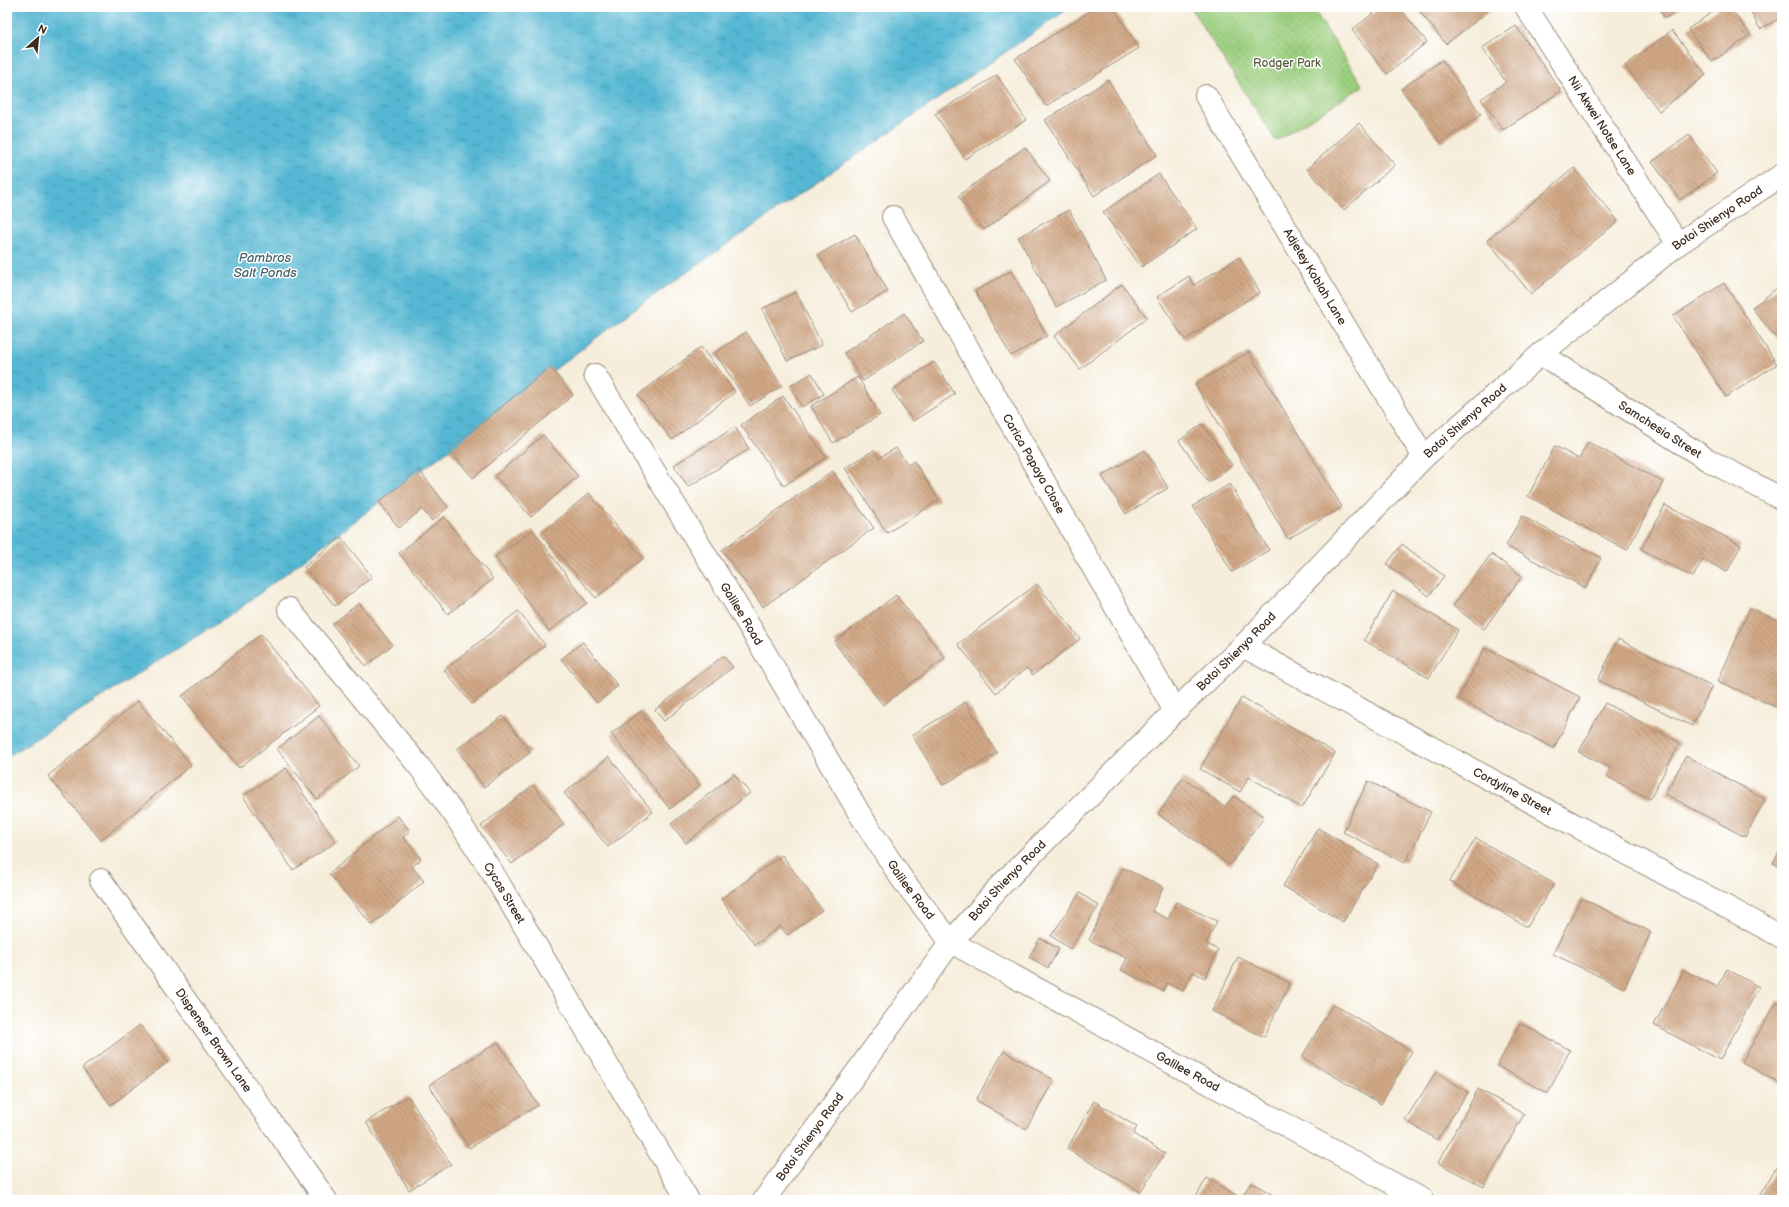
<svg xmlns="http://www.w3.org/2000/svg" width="1789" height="1207" font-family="'Balsamiq Sans',sans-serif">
  <defs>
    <pattern id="park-dots" width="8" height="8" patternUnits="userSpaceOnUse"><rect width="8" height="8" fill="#9ccf7f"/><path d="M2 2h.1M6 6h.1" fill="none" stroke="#87b26d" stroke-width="1.8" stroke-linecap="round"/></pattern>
    <pattern id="water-ripples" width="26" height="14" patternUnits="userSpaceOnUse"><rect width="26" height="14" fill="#54b7d3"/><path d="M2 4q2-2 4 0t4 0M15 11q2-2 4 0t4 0" fill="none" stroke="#4795ab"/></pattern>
    <pattern id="building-back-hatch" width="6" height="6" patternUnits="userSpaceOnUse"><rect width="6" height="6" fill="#d1a886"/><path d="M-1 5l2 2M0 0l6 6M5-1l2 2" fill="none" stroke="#ab896d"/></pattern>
  </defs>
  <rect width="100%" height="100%" fill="#fff"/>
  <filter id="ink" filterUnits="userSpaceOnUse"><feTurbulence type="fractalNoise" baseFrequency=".025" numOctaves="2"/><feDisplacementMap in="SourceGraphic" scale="8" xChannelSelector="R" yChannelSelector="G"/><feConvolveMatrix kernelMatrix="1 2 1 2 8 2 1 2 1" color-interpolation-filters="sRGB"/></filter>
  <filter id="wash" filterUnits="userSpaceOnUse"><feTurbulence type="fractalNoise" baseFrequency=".012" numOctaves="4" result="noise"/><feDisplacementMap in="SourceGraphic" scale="16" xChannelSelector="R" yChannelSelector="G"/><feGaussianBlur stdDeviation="0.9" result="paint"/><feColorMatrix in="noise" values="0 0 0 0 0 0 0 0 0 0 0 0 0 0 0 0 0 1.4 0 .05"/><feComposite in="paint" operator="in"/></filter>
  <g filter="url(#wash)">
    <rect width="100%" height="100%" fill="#f6edda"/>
    <path fill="url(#park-dots)" stroke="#6c7c4e" d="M1190,7H1312L1363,86L1276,141Z"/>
    <path fill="url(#water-ripples)" stroke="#487078" d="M7,7H1071L641,304L235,612L7,757Z"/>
    <g id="blocks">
      <g fill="url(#building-back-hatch)">
        <path d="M1097,7H1113L1139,48L1046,106L1015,59Z"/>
        <path d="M1381,7H1399L1427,42L1387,74L1352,30Z"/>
        <path d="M1416,7H1494L1446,44Z"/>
        <path d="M1658,7H1683L1665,18Z"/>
        <path d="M1720,7H1730L1750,35L1712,62L1688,29Z"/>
        <path d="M1748,7H1782V17L1760,29Z"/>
        <path d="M1516,26L1561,91L1503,130L1481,99L1506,82L1482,48Z"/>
        <path d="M1672,30L1706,75L1659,111L1625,66Z"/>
        <path d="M1442,60L1481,114L1441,143L1401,89Z"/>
        <path d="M997,75L1026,120L965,159L935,114Z"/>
        <path d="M1108,80L1157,155L1094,196L1045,120Z"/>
        <path d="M1359,123L1395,165L1344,210L1307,169Z"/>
        <path d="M1689,135L1717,173L1680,200L1652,162Z"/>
        <path d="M1025,147L1050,181L984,230L958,196Z"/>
        <path d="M1574,168L1618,221L1531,294L1487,240Z"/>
        <path d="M1159,174L1197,229L1141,267L1103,212Z"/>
        <path d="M1069,210L1106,280L1056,307L1018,237Z"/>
        <path d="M855,234L888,291L852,312L818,255Z"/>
        <path d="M1239,257L1260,292L1185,340L1157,297L1189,276L1194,285Z"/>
        <path d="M1011,271L1047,336L1011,356L975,291Z"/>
        <path d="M1724,283L1777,364L1726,397L1673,316Z"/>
        <path d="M1122,284L1147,318L1080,369L1054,336Z"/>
        <path d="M1782,284V345L1752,308Z"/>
        <path d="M796,292L822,345L787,361L762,309Z"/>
        <path d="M904,313L923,341L863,381L844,353Z"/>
        <path d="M746,332L782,386L750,406L715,353Z"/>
        <path d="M701,347L735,392L672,440L638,395Z"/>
        <path d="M1249,352L1342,507L1288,539L1195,384Z"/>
        <path d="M934,362L955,394L913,421L892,390Z"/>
        <path d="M550,367L573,395L473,478L449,450Z"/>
        <path d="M812,373L824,394L802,407L790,386Z"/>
        <path d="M858,377L880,415L833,443L811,406Z"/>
        <path d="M783,396L826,457L784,486L741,425Z"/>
        <path d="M1202,424L1232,465L1209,482L1179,441Z"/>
        <path d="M735,427L749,449L688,487L674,465Z"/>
        <path d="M543,435L578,476L531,517L495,476Z"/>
        <path d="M1588,442L1663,482L1627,550L1528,496L1555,446L1579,459Z"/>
        <path d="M896,448L908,465L914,461L939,500L887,533L845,468L874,450L879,458Z"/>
        <path d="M1145,450L1168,488L1126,514L1102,476Z"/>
        <path d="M419,470L448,507L432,521L422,509L399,528L379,502Z"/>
        <path d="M832,471L874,528L763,607L722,550Z"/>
        <path d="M1230,484L1269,550L1232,572L1193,506Z"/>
        <path d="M589,493L643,558L596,598L541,534Z"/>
        <path d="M1665,505L1741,545L1727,572L1703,559L1693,577L1641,549Z"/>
        <path d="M1522,516L1601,558L1586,588L1506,546Z"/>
        <path d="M444,517L493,579L448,614L399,553Z"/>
        <path d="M533,530L587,603L549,631L495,557Z"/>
        <path d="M341,537L372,577L335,606L304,567Z"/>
        <path d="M1402,544L1444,576L1429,596L1387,564Z"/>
        <path d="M1491,554L1522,576L1484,629L1453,606Z"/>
        <path d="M1037,584L1080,639L1033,675L1027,668L996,693L958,644Z"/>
        <path d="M1393,591L1458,630L1429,678L1364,640Z"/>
        <path d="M896,595L945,658L883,705L834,642Z"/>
        <path d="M359,603L392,645L366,666L332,624Z"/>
        <path d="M1750,608L1782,622V710L1718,681Z"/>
        <path d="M518,611L545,645L472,704L444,670Z"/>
        <path d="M261,634L319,706L239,768L182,696Z"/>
        <path d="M1618,639L1712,686L1692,726L1598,680Z"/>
        <path d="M583,642L618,686L597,703L561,659Z"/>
        <path d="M1485,648L1580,697L1554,748L1458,699Z"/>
        <path d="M723,656L733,667L664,721L655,710Z"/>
        <path d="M1242,697L1335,753L1302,808L1249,777L1240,792L1200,769Z"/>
        <path d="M138,701L191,765L101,840L48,776Z"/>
        <path d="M966,702L997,753L943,785L912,735Z"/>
        <path d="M1605,703L1680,743L1650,799L1606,776L1610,768L1579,752Z"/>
        <path d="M641,711L700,785L670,809L611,734Z"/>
        <path d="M319,716L359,766L317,799L277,749Z"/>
        <path d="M503,716L531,752L484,787L457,749Z"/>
        <path d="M1686,756L1765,799L1745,837L1665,794Z"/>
        <path d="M609,757L653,812L608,847L564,793Z"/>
        <path d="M286,768L336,842L293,870L243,796Z"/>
        <path d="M734,774L750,793L686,843L671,824Z"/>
        <path d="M1183,778L1225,807L1234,796L1264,817L1230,865L1158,814Z"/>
        <path d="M1368,781L1431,812L1405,863L1343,832Z"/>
        <path d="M533,785L564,824L512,864L481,826Z"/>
        <path d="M398,816L410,831L403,837L421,859L412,867L424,881L372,925L329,874Z"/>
        <path d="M1318,828L1378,864L1343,922L1283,886Z"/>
        <path d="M1476,838L1554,884L1527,927L1450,881Z"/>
        <path d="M1782,847V868L1773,863Z"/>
        <path d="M782,855L822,910L787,935L780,926L755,945L721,899Z"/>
        <path d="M1123,868L1163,887L1152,911L1168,919L1176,902L1217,921L1206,943L1218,950L1205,978L1193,972L1183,991L1167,983L1163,991L1121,970L1127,958L1089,940Z"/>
        <path d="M1080,893L1099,906L1070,949L1051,936Z"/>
        <path d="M1581,898L1651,932L1624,988L1553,954Z"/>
        <path d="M1040,938L1059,949L1048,968L1029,957Z"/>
        <path d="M1238,957L1290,983L1264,1037L1212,1011Z"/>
        <path d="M1727,969L1759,987L1720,1060L1654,1025L1684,970L1717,987Z"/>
        <path d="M1777,1001L1782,1004V1085L1742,1062Z"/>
        <path d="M1333,1004L1412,1051L1381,1104L1302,1057Z"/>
        <path d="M1520,1023L1570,1050L1548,1093L1497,1066Z"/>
        <path d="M140,1025L168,1062L111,1105L82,1068Z"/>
        <path d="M498,1042L538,1105L469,1148L429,1085Z"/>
        <path d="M1004,1051L1054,1080L1026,1129L976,1100Z"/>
        <path d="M1436,1072L1468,1092L1437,1140L1405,1120Z"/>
        <path d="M1478,1089L1524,1114L1484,1187L1438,1163Z"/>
        <path d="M408,1096L451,1164L409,1190L366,1122Z"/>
        <path d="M1094,1101L1137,1127L1133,1134L1165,1153L1141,1192L1067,1149Z"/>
        <path d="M1777,1166L1782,1169V1200H1757Z"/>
        <path d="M1207,1178L1241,1198L1251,1182L1275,1196L1273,1200H1194Z"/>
      </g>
    </g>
  </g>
  <g filter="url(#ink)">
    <use href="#blocks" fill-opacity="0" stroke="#988c7c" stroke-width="1"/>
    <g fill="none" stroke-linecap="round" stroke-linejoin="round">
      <g stroke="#988c7c" stroke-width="24">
        <g id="street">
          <path id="s1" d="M1526,7L1678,244"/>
          <path id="s2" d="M1206,96L1424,457"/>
          <path id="s3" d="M893,217L1175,711"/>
          <path id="s4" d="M1541,354L1708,460L1782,499"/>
          <path id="s5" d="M595,375L748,624L861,816L902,879L951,942L1423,1200"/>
          <path id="s6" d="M289,609L419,766L454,814L492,872L688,1200"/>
          <path id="s7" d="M1243,646L1782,937"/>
          <path id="s8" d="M101,880L326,1200"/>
          <path id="s9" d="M764,1200L951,942L999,887L1175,711L1243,646L1424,457L1541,354L1678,244L1782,175"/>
        </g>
      </g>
      <use href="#street" stroke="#fff" stroke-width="22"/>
    </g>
  </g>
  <g text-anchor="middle" stroke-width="3" stroke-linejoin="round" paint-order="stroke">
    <g font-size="12" fill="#585c3b" stroke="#fff">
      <text x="1287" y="67">Rodger Park</text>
    </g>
    <g font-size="12" fill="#3b2a1e" stroke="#fff">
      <text dy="4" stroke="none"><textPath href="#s1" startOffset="141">Nii Akwei Notse Lane</textPath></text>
      <text dy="4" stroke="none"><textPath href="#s9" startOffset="1375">Botoi Shienyo Road</textPath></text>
      <text dy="4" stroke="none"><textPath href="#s2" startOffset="211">Adjetey Koblah Lane</textPath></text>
      <text dy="4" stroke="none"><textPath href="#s9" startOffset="1051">Botoi Shienyo Road</textPath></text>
      <text dy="4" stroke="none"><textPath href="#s4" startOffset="141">Samchesia Street</textPath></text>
      <text dy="4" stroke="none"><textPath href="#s3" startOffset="284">Carica Papaya Close</textPath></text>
      <text dy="4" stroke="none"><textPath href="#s5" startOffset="280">Galilee Road</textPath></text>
      <text dy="4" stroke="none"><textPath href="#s9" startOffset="726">Botoi Shienyo Road</textPath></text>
      <text dy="4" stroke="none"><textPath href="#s7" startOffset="306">Cordyline Street</textPath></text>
      <text dy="4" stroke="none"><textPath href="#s9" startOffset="402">Botoi Shienyo Road</textPath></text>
      <text dy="4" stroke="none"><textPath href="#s5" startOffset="604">Galilee Road</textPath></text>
      <text dy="4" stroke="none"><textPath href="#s6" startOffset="357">Cycas Street</textPath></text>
      <text dy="4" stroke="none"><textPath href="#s8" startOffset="196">Dispenser Brown Lane</textPath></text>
      <text dy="4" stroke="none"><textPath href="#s5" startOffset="940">Galilee Road</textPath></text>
      <text dy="4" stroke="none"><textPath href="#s9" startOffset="78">Botoi Shienyo Road</textPath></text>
    </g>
    <g font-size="13" font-style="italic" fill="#456266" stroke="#fff">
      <text x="265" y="262">Pambros<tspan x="265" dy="15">Salt Ponds</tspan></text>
    </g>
  </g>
  <rect width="1789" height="1207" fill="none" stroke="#fff" stroke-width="24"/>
  <g transform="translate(38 38) rotate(27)" stroke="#ffffff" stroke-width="3" paint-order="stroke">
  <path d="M0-3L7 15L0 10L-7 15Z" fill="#3b2a1e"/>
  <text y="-6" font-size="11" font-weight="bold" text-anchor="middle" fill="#3b2a1e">N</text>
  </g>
</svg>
